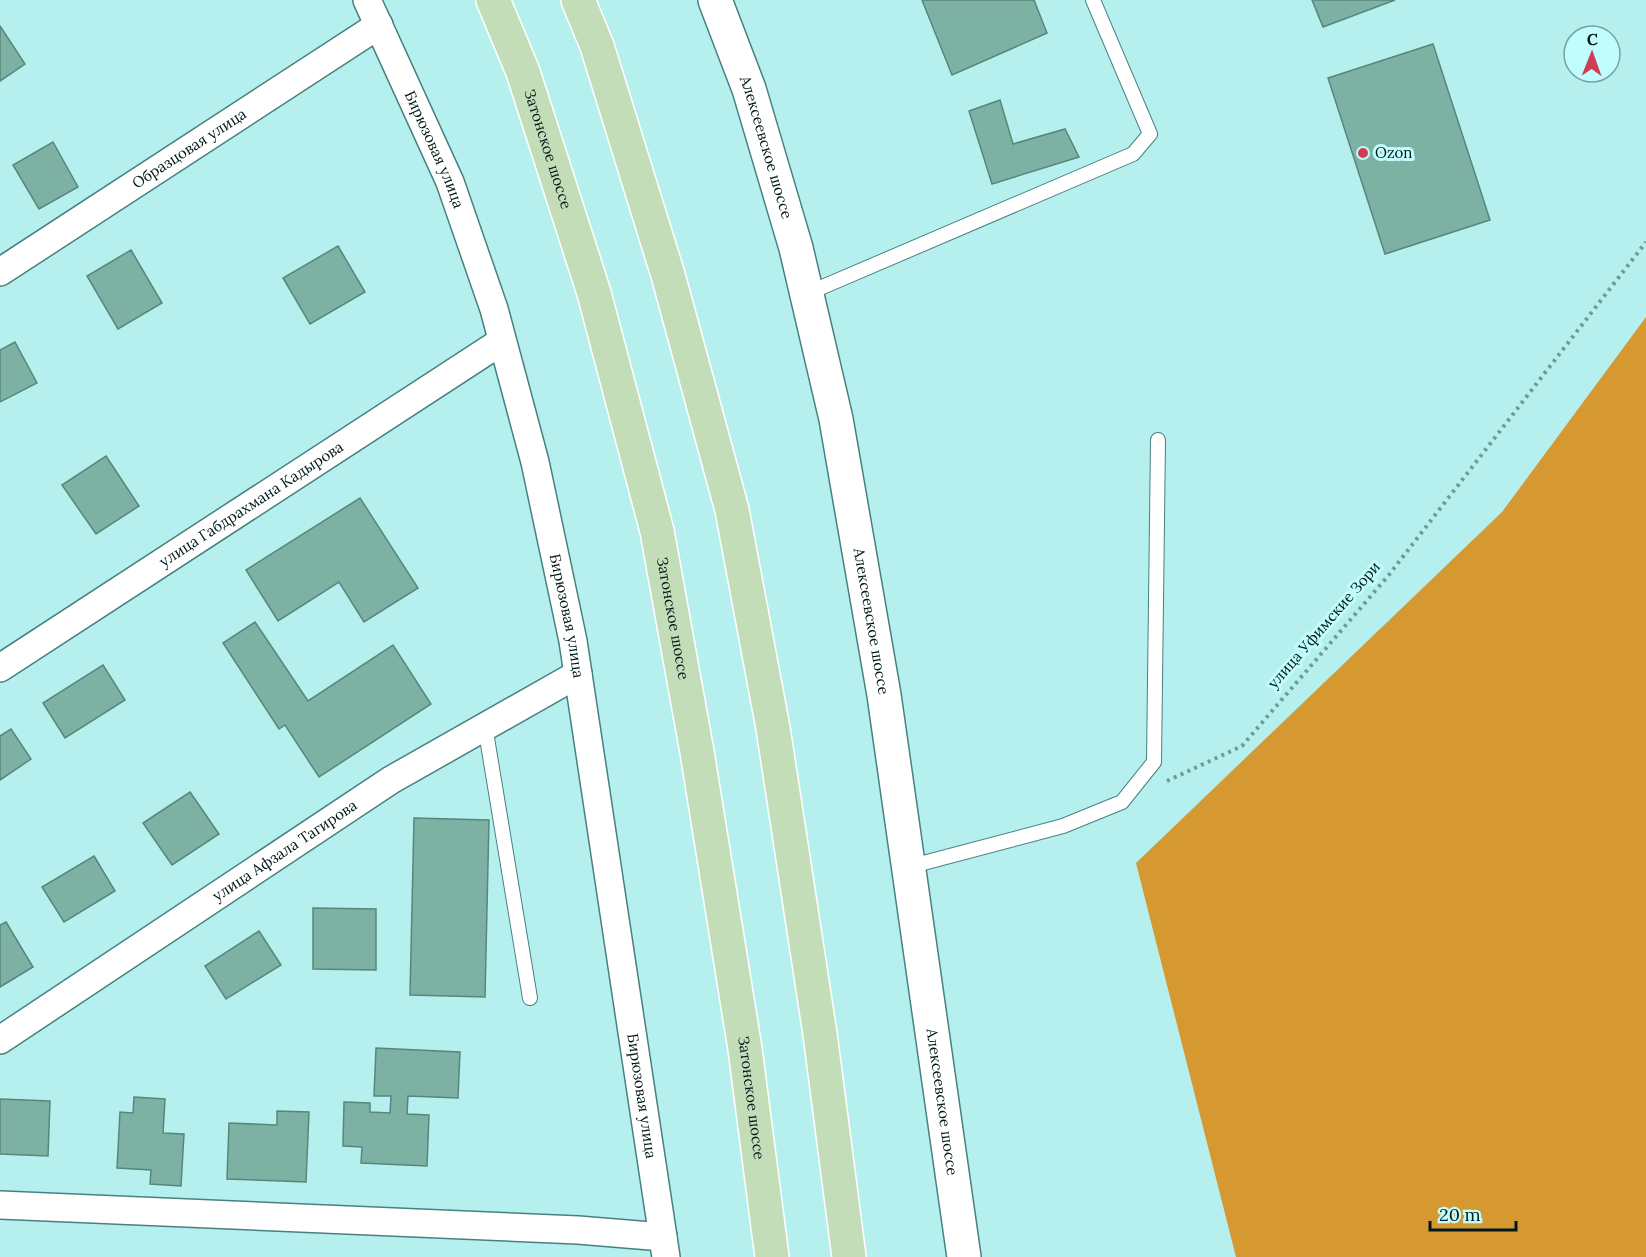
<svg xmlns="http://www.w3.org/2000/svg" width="1646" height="1257" font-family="Lora,serif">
  <rect width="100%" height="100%" fill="#b5f0ef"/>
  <path fill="#d69831" d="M1646,317V1257H1236L1136,863L1502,512Z"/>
  <g fill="#7cb1a3" stroke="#55887b" stroke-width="1.5">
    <path d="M922,0H1034L1047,33L952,75Z"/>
    <path d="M1312,0H1395L1323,27Z"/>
    <path d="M0,26L25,64L0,81Z"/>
    <path d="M1433,44L1490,220L1385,254L1328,78Z"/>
    <path d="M1000,100L1013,144L1065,129L1079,157L992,184L969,111Z"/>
    <path d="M53,142L78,187L39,209L13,165Z"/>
    <path d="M338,246L365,292L310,324L283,278Z"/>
    <path d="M131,250L162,303L118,329L87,276Z"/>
    <path d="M15,342L37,383L0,402V350Z"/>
    <path d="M106,456L139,506L96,534L62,485Z"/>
    <path d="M360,498L418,588L364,622L339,582L278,621L246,570Z"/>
    <path d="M255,622L308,701L393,645L431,704L319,777L285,725L279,729L223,643Z"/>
    <path d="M103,665L125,700L65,738L43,703Z"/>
    <path d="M11,729L31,759L0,780V736Z"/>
    <path d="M190,792L219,834L172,865L143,823Z"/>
    <path d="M414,818L489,820L485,997L410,995Z"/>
    <path d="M94,856L115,891L64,922L42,887Z"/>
    <path d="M313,908L376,909V970L313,969Z"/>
    <path d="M6,922L33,967L0,987V925Z"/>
    <path d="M259,931L281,965L226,999L205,966Z"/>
    <path d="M376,1048L460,1052L458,1098L408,1096L407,1114L429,1115L427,1166L361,1163L362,1147L343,1146L344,1102L370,1103V1112L390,1113L391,1096H374Z"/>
    <path d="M134,1097L165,1099L163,1133L184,1134L181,1186L150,1184L151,1170L117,1168L120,1112L133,1113Z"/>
    <path d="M0,1099L50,1101L48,1156L0,1154Z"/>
    <path d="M277,1111L309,1112L306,1182L227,1179L229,1123L277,1125Z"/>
  </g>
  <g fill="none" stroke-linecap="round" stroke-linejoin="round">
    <g stroke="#488080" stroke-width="16">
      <g id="lane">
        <path d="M806,294L1133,154L1150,134L1093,0"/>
        <path d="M485,726L530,998"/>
        <path d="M908,867L1063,826L1122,802L1154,762L1158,440"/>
      </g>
    </g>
    <g stroke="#488080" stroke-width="30">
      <g id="street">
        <path id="s1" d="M367,0L450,182L494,309L535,462L573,641L666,1257"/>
        <path id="s2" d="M0,272L379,25"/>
        <path id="s3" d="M0,668L502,341"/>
        <path id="s4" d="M0,1040L391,780L578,674"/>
        <path d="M0,1205L578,1230L663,1237"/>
      </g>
    </g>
    <g stroke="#488080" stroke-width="36">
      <g id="secondary">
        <path id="s5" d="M715,0L749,89L796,248L836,419L884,695L964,1257"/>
      </g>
    </g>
    <g stroke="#fff" stroke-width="36">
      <g id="primary">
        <path id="s6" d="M493,0L523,72L594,293L657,531L697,752L745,1049L772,1257"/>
        <path d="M578,0L597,46L668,275L732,510L773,728L820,1034L849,1257"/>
      </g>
    </g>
    <path stroke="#6e9b9a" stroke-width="4" stroke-dasharray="3 4.5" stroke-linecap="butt" d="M1167,781L1242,746L1388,576L1646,242"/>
    <use href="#lane" stroke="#fff" stroke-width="14"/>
    <use href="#street" stroke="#fff" stroke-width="27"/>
    <use href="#secondary" stroke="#fff" stroke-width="33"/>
    <use href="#primary" stroke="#c4ddb9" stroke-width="33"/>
  </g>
  <circle fill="#ce3e55" stroke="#c2fdfd" stroke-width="2" cx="1363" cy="153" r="6"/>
  <g text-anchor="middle" stroke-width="6" stroke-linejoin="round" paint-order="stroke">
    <g font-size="15" fill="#021818" stroke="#c2fdfd">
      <text dy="5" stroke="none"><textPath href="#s5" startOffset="156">Алексеевское шоссе</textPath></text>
      <text dy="5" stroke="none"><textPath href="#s2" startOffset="226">Образцовая улица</textPath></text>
      <text dy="5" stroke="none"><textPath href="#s1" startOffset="164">Бирюзовая улица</textPath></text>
      <text dy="5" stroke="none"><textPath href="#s6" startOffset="159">Затонское шоссе</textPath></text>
      <text dy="5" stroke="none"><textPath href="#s3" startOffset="300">улица Габдрахмана Кадырова</textPath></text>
      <text dy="5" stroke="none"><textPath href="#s1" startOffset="650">Бирюзовая улица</textPath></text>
      <text dy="5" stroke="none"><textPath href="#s6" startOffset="645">Затонское шоссе</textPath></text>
      <text dy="5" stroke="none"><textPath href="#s5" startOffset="642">Алексеевское шоссе</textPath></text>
      <text transform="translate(1324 625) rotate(-49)" y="5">улица Уфимские Зори</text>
      <text dy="5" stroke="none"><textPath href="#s4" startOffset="342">улица Афзала Тагирова</textPath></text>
      <text dy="5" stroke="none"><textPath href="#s1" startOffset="1136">Бирюзовая улица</textPath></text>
      <text dy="5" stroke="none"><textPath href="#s6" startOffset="1131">Затонское шоссе</textPath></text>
      <text dy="5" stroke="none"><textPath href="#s5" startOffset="1128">Алексеевское шоссе</textPath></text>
    </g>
    <g font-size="15" fill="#021818" stroke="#c2fdfd" text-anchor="start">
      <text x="1375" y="158">Ozon</text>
    </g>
  </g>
  <g transform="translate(1592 54) rotate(1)"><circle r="28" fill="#c2fdfd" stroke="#75a1a1" stroke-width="1.5"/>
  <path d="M0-4.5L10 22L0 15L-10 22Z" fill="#ce3e55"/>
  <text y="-9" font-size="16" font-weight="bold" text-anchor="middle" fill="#021818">С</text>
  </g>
  <path d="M1430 1221v9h86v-9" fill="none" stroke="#021818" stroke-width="3"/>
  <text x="1439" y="1221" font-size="18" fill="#021818" stroke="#c2fdfd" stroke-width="4.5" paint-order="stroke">20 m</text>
</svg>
